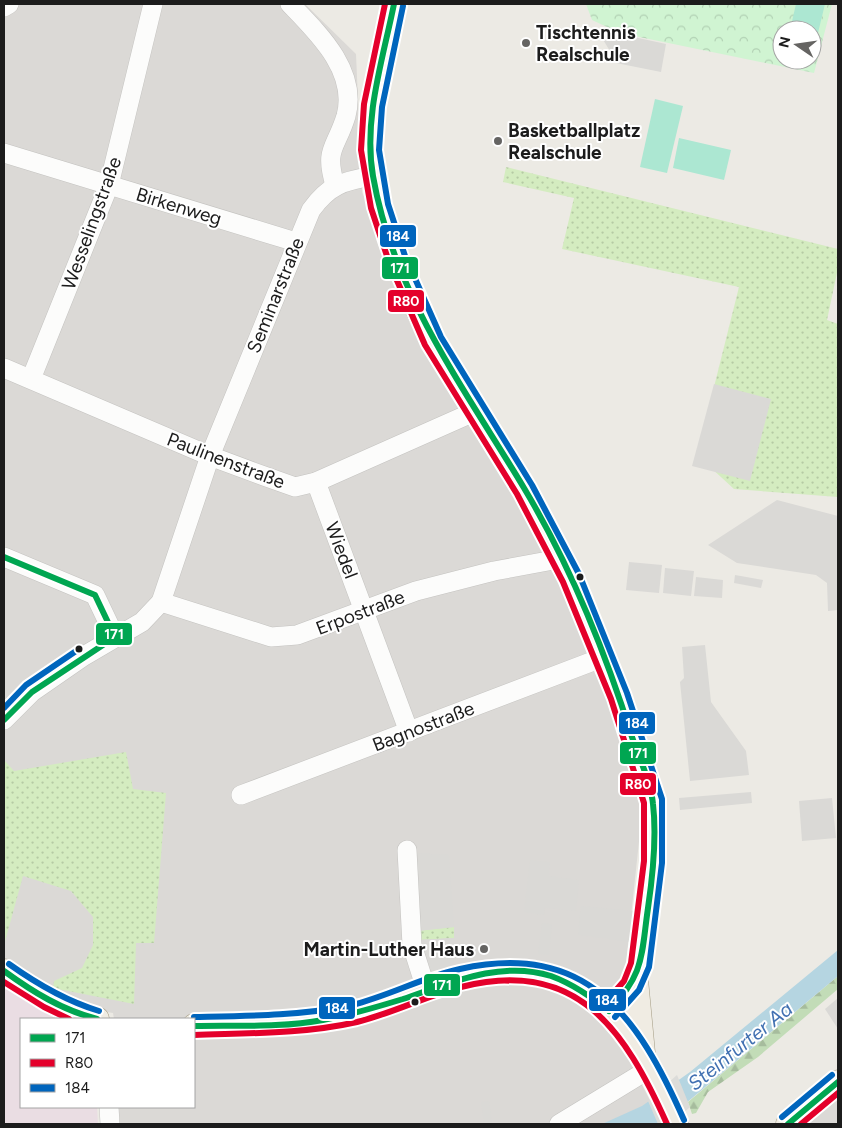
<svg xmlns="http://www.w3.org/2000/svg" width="842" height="1128" font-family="Figtree,sans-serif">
  <defs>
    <pattern id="grass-dots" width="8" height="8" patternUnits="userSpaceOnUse" patternTransform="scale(1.25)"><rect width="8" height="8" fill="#d4ecc0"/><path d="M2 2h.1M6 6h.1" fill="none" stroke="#b5caa4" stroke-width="1.8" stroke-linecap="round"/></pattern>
    <pattern id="forest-firs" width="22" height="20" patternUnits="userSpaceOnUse" patternTransform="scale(1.25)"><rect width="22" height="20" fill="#c2dcb7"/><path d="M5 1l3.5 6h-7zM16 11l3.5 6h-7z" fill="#a6bc9d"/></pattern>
    <pattern id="park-crowns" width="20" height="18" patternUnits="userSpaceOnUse" patternTransform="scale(1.25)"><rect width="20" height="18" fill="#d0f4d2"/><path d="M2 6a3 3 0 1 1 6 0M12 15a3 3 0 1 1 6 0" fill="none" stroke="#b2d1b4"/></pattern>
  </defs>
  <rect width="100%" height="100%" fill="#eceae4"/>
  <g fill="#dbd9d6">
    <path d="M4,4H305L356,54L362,192L431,356L547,544L598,670L643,804L618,1038L662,1124H119L118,1107H194V1019H114L113,1013L94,1010L65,999L4,960Z"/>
    <path d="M838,1094V1124H796Z"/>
  </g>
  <path fill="#eadde3" d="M4,983L65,1019H21V1107H97L98,1124H4Z"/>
  <g fill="url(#grass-dots)">
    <path d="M506,167L838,249V268L827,320L838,324V497L734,489L697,455L739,287L562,249L574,198L503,182Z"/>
    <path d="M126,752L133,789L166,793L154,943H136L134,1004L53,988L54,981L82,968L93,945V917L71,891L23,876L4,945V760L14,771Z"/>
    <path d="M454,927V938L418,940L417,931Z"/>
  </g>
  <path fill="url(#forest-firs)" d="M838,976V989L758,1057L708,1092L696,1113L692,1114L688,1102Z"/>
  <path fill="url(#park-crowns)" fill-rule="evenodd" d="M586,4H832L814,73L620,33L592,20ZM782,30H812V60H782Z"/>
  <g fill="#ace7d2">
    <path d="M796,4H825L817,37L812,36V30H790Z"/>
    <path d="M655,99L683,106L667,173L640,167Z"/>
    <path d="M679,138L731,150L724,180L673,168Z"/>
  </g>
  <g fill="#dad9d6">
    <path d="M608,27L620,34L666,44L661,72L611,62L613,56L599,33Z"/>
    <path d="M714,384L771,399L750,481L692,466Z"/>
    <path d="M777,500L838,516V610L828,611L827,583L816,575L737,563L708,545Z"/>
    <path d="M629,562L662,565L659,593L626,590Z"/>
    <path d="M665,568L694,571L691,596L663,593Z"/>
    <path d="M735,575L763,580L761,588L734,583Z"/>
    <path d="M696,577L723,580L722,598L694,596Z"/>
    <path d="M705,645L711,702L746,751L749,775L690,781L680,682L684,678L682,647Z"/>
    <path d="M751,792L752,803L680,810L679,798Z"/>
    <path d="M832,798L836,838L802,841L799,801Z"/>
    <path d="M412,853L449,855L454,927L417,931Z"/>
    <path d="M530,860L550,862L549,876L579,880L576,911L545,908L544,915L524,912Z"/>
    <path d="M581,906L635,911L631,942L578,935Z"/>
    <path d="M542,923L552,924L549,955L538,954Z"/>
    <path d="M454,938L453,966L428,974L418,940Z"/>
    <path d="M838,998V1029L825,1009Z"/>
    <path d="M489,1101L492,1124H484L481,1102Z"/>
  </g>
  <path fill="#b5d5e1" d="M838,950V976L661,1124H602L642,1106L690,1072Z"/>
  <path fill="#dcdcd9" d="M677,1075L690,1107L671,1124H658L648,1101Z"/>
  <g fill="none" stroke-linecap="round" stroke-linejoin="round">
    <g stroke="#c4c3c0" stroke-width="20">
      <g id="minor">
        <path d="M290,4C318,33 358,71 346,116C336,149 324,148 335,185"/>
        <path d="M4,7L9,4"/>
        <path d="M4,153L296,242"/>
        <path d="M4,368L210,456L264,476L295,487L316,482L476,411"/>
        <path d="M31,379L109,185L153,4"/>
        <path d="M316,482L409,732"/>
        <path d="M4,557L95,595L115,637"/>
        <path d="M161,602L271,637L297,635L416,591L494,571L548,561L561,556"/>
        <path d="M4,720L32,692L84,656L142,622L161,602L210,456L311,210C329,185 343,181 373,176"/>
        <path d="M241,795L604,657"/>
        <path d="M407,850L412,945L426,989"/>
        <path d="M109,1107L110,1124"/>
        <path d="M559,1124L651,1068"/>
      </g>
    </g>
    <g stroke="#a29a81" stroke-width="25">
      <g id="major">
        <path d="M394,4L373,106L370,150L373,176L380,206L397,259L416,306L433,341L525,490L571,578L619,696L653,801C659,853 646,913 640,965C634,988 625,994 609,1011"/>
        <path d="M4,971C33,992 62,1011 97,1019"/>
        <path d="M636,980L643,1053"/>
        <path d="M194,1026C255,1024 315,1025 375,1008C404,999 431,986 461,978C581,946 636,1026 676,1124"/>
        <path d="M788,1124L838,1082"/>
      </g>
    </g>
    <use href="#minor" stroke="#fcfcfb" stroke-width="19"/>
    <use href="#major" stroke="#f0ece3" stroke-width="24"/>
    <g stroke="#fff" stroke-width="10">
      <g id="bus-1">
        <path d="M394,4C383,59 363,119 373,176C393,293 464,388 524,488C570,565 605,651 632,737C639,758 651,782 653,804C657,838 653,874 648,908C641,956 645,973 609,1011"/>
        <path d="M4,557L95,595L115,637L32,692L4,720"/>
        <path d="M4,971C33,992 62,1010 97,1019"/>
        <path d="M194,1026C237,1025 280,1028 323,1020C350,1015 377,1007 403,999C450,983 501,960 551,976C573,984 591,997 609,1011"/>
        <path d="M788,1124L838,1082"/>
      </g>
    </g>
    <g stroke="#fff" stroke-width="10">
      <g id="bus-2">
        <path d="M385,4L364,104L361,150L371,208L389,262L425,345L517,494L563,582L611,699L644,803V861L631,963L624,981L603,1005"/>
        <path d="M4,982L44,1007L69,1019"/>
        <path d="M194,1035C248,1033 304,1034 357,1022C393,1013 426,996 461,987C577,957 625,1030 667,1124"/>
        <path d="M801,1124L838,1093"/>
      </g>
    </g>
    <g stroke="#fff" stroke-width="10">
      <g id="bus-3">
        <path d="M403,6L382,107L379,150L388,204L405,256L441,337L532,485L579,574L627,693L662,799V863L649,967L639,990L615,1017"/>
        <path d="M4,708L26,685L79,649"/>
        <path d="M9,964C37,984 66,1001 99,1011"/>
        <path d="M194,1017C246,1016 300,1016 352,1005C389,996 423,977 460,969C587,941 638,1016 684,1120"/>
        <path d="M782,1117L832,1075"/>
      </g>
    </g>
    <use href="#bus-1" stroke="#00a651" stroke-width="6"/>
    <use href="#bus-2" stroke="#e4002b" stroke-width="6"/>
    <use href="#bus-3" stroke="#0065bd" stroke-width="6"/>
  </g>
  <g fill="#656462" stroke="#fff" stroke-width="2">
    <circle cx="526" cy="43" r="5"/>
    <circle cx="498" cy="141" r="5"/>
    <circle cx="484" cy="949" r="5"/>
  </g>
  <g fill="#1c1c1c" stroke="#fff" stroke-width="2">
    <circle cx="580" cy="577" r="4.5"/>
    <circle cx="79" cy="649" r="4.5"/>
    <circle cx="415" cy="1002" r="4.5"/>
  </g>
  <g text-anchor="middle" stroke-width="4" stroke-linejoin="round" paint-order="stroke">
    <g font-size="19" font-weight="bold" fill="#1c1c1c" stroke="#fff" text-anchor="start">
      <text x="536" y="39">Tischtennis<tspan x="536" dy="22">Realschule</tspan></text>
      <text x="508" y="137">Basketballplatz<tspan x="508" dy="22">Realschule</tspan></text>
      <text x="474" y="956" text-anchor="end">Martin-Luther Haus</text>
    </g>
    <g font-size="19" fill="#1c1c1c" stroke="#fff">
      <text transform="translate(179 206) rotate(17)" y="7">Birkenweg</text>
      <text transform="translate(91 223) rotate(-70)" y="7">Wesselingstraße</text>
      <text transform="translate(275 295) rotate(-68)" y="7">Seminarstraße</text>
      <text transform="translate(226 460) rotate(21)" y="7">Paulinenstraße</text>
      <text transform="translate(342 550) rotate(69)" y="7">Wiedel</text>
      <text transform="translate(360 612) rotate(-21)" y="7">Erpostraße</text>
      <text transform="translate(423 726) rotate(-21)" y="7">Bagnostraße</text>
    </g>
    <g font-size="20" font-style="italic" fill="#4271b2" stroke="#fff">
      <text transform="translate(740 1046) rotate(-39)" y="7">Steinfurter Aa</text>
    </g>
  </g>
  <g stroke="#fff" stroke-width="2">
    <rect x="379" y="224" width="38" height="24" rx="5" fill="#0065bd"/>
    <rect x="381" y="256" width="38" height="24" rx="5" fill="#00a651"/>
    <rect x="387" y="289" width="38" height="24" rx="5" fill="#e4002b"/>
    <rect x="95" y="622" width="38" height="24" rx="5" fill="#00a651"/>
    <rect x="618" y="711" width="38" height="24" rx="5" fill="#0065bd"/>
    <rect x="619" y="741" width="38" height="24" rx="5" fill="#00a651"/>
    <rect x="619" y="772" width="38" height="24" rx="5" fill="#e4002b"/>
    <rect x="423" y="973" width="38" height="24" rx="5" fill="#00a651"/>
    <rect x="588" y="988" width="39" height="24" rx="5" fill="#0065bd"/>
    <rect x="318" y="996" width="38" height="24" rx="5" fill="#0065bd"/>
  </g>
  <g font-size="14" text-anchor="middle" font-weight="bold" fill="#fff">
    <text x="398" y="241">184</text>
    <text x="400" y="273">171</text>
    <text x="406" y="306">R80</text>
    <text x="114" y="639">171</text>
    <text x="637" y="728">184</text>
    <text x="638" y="758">171</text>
    <text x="638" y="789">R80</text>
    <text x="442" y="990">171</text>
    <text x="607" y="1005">184</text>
    <text x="337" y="1013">184</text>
  </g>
  <rect width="842" height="1128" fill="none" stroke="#1c1c1c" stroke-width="10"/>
  <rect x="20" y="1018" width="175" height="90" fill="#ffffff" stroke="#a4a4a4"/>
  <rect x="30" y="1034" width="25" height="8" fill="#00a651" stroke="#a4a4a4"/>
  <text x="65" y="1043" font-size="15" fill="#1c1c1c">171</text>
  <rect x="30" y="1059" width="25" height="8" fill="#e4002b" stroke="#a4a4a4"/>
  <text x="65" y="1068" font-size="15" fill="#1c1c1c">R80</text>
  <rect x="30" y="1084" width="25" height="8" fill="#0065bd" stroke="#a4a4a4"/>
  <text x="65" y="1093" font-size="15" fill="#1c1c1c">184</text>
  <g transform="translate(797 45) rotate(283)"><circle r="24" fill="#ffffff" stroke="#a4a4a4"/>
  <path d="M0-4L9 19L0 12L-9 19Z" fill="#656462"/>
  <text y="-8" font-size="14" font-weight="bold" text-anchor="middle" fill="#1c1c1c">N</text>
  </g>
</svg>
